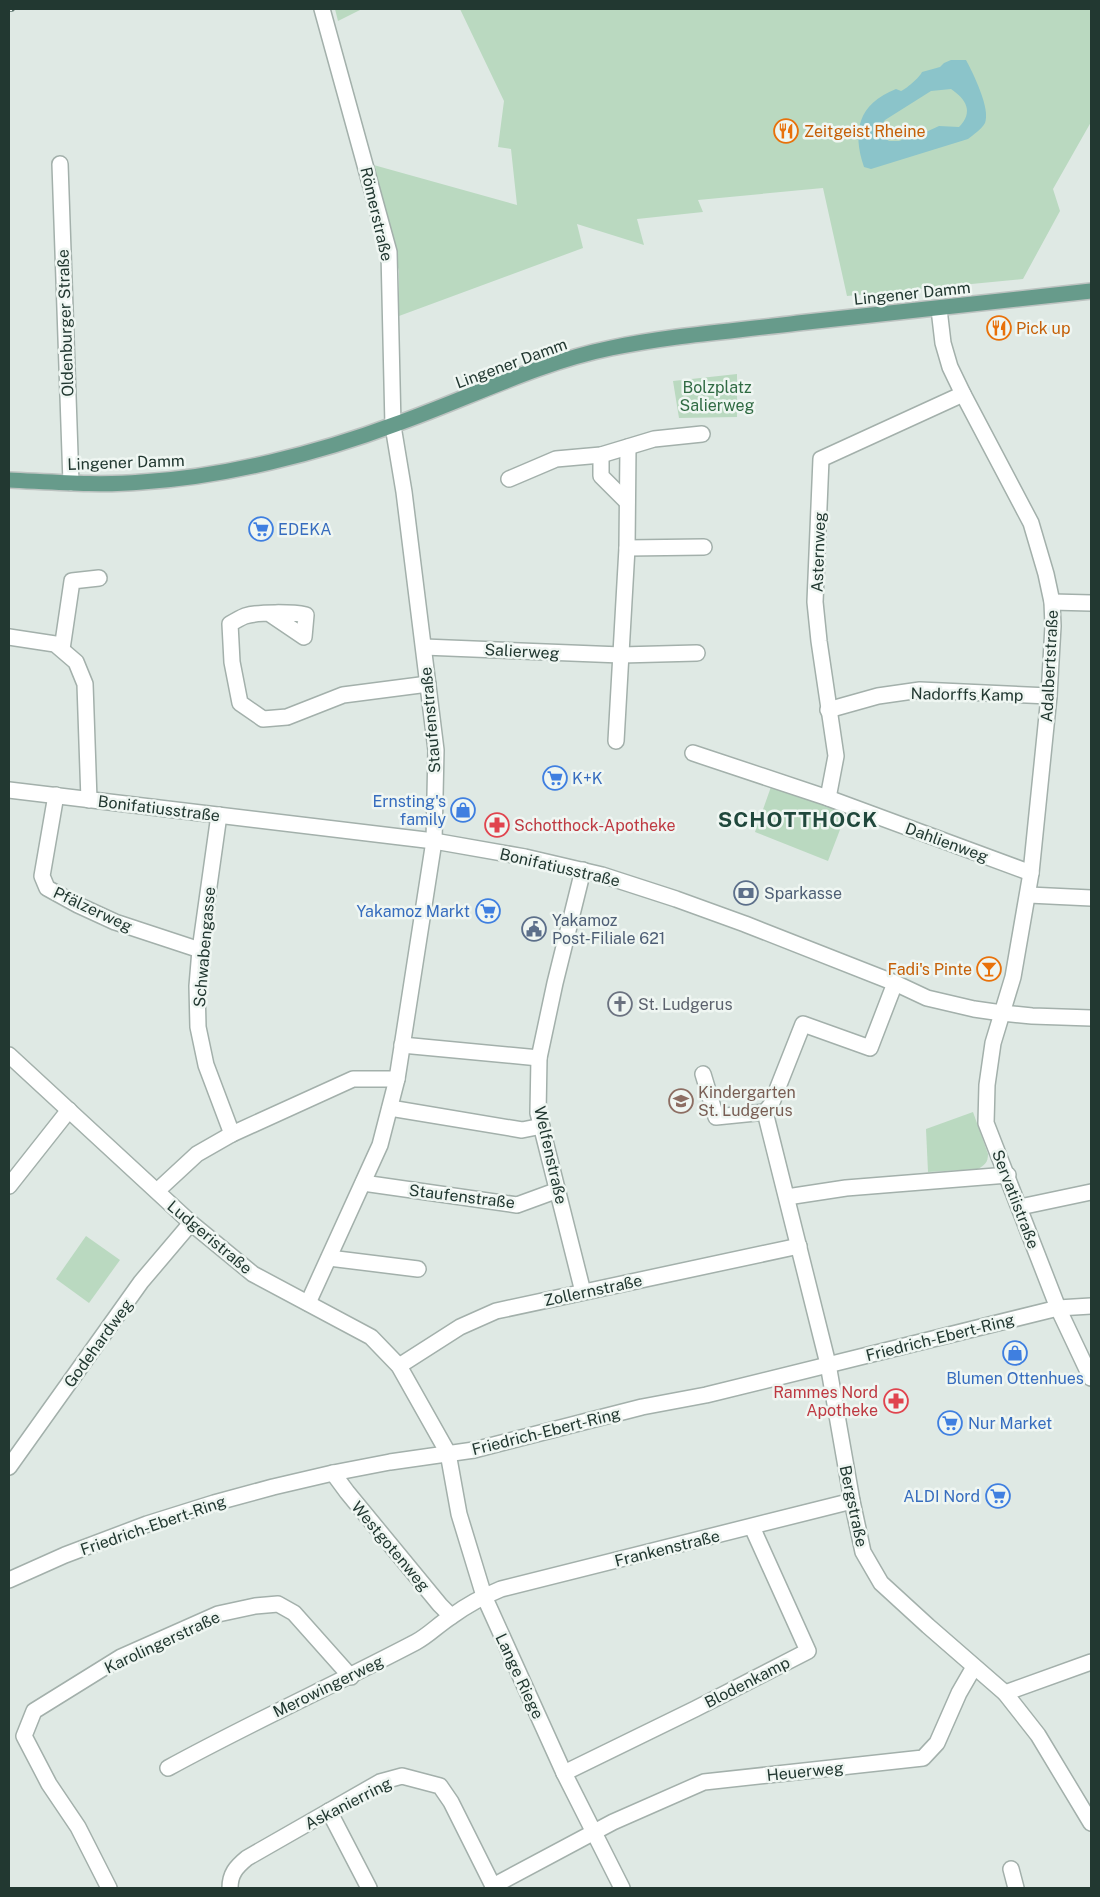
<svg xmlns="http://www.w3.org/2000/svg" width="1100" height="1897" font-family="'Public Sans',sans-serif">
  <rect width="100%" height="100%" fill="#dfe9e4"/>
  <g fill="#bad9c0">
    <path d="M335,9H362L338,21Z"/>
    <path d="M460,9H1091V122L1053,189L1060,211L1023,279L847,296L823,188L698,200L703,212L637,219L644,245L577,224L583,248L399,316V271L370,164L517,205L511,149L498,147L504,101Z"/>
    <path d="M737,374V417L679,418L673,381Z"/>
    <path d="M772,784L828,801L835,811L846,814L828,861L755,832Z"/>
    <path d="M973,1112L988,1154C988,1162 985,1165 978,1169L928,1172L926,1129Z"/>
    <path d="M86,1236L120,1260L89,1303L56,1279Z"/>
  </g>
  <path fill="#8bc4ca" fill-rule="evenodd" d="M951,60H966C973,73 991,109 985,123C981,130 974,134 968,139L871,169L864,167C852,131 858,104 896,89L901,91C905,90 920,77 922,72L940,67L944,63ZM951,89C966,99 974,112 959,127L939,126L915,137L907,138L899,141H889L883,137C880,129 880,126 885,120L931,91Z"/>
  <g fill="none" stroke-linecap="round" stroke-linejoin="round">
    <g stroke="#a3b0ab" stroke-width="18">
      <g id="minor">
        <path d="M60,164L71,483"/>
        <path d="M939,309L943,343L950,367L963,394L1031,523L1046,574L1052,602L1053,626L1049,696L1031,873L1013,977L993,1043L987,1085L986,1123L1058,1308L1091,1378"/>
        <path d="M601,455V476L627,502"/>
        <path d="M509,479L556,459L601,455L654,439L702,434"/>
        <path d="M627,548L704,547"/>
        <path d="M1052,602L1091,603"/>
        <path d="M270,614L304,637L306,615C292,612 258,612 245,616C240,618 235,621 230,624L232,662L240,703L263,719L287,717L343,695L428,684"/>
        <path d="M9,637L55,644L76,662L85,684L89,800"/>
        <path d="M424,647L621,655L697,653"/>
        <path d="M62,649L72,581L99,578"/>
        <path d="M828,710L878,696L920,690L1049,696"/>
        <path d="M616,741L627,548L628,447"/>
        <path d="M693,753L828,798L1031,873"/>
        <path d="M9,790L434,841L525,857L602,875L676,899L745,924L895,983L927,998L974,1009L1002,1013L1032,1016L1091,1018"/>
        <path d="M56,795L42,876L47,888L78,905L115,922L200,950"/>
        <path d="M828,798L836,756L819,641L815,602L821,459L963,394"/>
        <path d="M219,815L200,950L197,986L198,1027L206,1065L232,1134"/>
        <path d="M583,870L555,983L539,1058L538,1113L583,1292"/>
        <path d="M1029,895L1091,898"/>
        <path d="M895,983L870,1048L803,1024L771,1105L765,1112L828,1364L852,1501L863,1552L881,1583L928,1626L1005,1693L1038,1735L1091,1823"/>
        <path d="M402,1045L539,1058"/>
        <path d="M9,1055L191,1223L253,1274L371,1337L399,1366L448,1453L459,1514L484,1596L564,1773L622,1888"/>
        <path d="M703,1074L716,1117L765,1112"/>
        <path d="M390,1108L522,1130L542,1126"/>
        <path d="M363,1183L517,1205L558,1190"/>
        <path d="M9,1186L69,1110"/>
        <path d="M157,1191L197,1154L232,1134L353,1079H397"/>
        <path d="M787,1197L846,1188L1008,1175"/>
        <path d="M1020,1207L1091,1192"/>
        <path d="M329,1258L418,1269"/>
        <path d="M308,1303L380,1145L397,1079L434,841L436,750L404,492L393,426L389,252L322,9"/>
        <path d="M399,1366L460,1327L496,1311L799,1246"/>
        <path d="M9,1467L141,1282L191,1223"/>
        <path d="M333,1473L347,1492L440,1605L451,1616"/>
        <path d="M9,1580L65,1555L147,1524L214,1503L273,1487L333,1473L390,1462L474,1450L642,1407L706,1395L1058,1308L1091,1306"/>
        <path d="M1005,1693L1091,1662"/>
        <path d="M168,1768C250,1723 334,1685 416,1642C429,1635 439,1624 452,1616C467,1605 484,1596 501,1589L852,1501"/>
        <path d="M564,1773L695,1709L808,1651L752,1527"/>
        <path d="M329,1811L369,1888"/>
        <path d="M1011,1869L1016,1888"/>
        <path d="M493,1886L613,1822L704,1782L923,1758L937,1743L959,1693L974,1667"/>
        <path d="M109,1888L78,1827L49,1784L24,1736L34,1711L121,1657L218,1614L255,1606L278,1604L294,1613L351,1677"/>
        <path d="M230,1888C230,1874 236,1867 247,1858L380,1782L402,1776L440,1786L451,1802L494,1888"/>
      </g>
    </g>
    <g stroke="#bdc3c1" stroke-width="18">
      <path id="major" d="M9,480C53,482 98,486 142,482C224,477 319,453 396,424C467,399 537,363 611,348C673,335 736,331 798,323C896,312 994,302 1091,291"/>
    </g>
    <use href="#minor" stroke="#fff" stroke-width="15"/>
    <use href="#major" stroke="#679b8b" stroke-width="15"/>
    <g stroke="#5c736c" stroke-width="5.5">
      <path id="rail" d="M9,9H12"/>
    </g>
    <use href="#rail" stroke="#eff6f2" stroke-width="4" stroke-dasharray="11" stroke-linecap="butt"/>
  </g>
  <defs>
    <g id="restaurant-ring" transform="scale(1.25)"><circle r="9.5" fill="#eff6f2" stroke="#e8710a" stroke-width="1.5"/><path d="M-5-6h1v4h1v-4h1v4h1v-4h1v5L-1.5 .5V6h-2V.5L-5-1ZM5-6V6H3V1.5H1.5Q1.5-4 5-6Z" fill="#e8710a"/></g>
    <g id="supermarket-ring" transform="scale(1.25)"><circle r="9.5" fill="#eff6f2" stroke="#3f7fe0" stroke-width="1.5"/><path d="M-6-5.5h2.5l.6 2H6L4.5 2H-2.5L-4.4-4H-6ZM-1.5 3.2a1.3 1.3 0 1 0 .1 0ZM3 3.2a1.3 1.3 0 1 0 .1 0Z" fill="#3f7fe0"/></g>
    <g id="shop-ring" transform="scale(1.25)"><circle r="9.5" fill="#eff6f2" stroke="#3f7fe0" stroke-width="1.5"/><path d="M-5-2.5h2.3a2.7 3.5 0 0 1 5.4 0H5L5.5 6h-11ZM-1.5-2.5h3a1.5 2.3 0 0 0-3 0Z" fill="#3f7fe0"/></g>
    <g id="pharmacy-ring" transform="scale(1.25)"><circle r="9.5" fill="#eff6f2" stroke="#e0444e" stroke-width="1.5"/><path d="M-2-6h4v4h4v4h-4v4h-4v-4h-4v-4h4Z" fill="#e0444e"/></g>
    <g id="bank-ring" transform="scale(1.25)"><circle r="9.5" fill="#eff6f2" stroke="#5c6f8a" stroke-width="1.5"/><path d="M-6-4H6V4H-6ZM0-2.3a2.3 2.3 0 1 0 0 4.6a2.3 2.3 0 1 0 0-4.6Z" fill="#5c6f8a"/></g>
    <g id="civic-ring" transform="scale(1.25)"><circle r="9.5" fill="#eff6f2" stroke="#5c6f8a" stroke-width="1.5"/><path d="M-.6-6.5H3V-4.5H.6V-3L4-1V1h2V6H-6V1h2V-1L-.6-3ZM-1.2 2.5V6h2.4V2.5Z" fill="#5c6f8a"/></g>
    <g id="bar-ring" transform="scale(1.25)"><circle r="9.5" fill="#eff6f2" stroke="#e8710a" stroke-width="1.5"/><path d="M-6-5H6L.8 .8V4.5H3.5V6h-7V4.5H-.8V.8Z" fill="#e8710a"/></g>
    <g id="church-ring" transform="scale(1.25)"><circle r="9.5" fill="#eff6f2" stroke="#6b7280" stroke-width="1.5"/><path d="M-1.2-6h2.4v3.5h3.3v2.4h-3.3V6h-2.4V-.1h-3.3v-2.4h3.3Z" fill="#6b7280"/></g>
    <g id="school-ring" transform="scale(1.25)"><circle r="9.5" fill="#eff6f2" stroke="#8d6e63" stroke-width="1.5"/><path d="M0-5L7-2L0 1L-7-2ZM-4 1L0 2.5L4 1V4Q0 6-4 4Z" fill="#8d6e63"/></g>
  </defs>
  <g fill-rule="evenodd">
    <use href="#restaurant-ring" x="786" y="131"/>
    <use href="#restaurant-ring" x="999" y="328"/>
    <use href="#supermarket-ring" x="261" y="529"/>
    <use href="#supermarket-ring" x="555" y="778"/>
    <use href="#shop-ring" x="463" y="810"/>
    <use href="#pharmacy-ring" x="497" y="825"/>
    <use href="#bank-ring" x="746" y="893"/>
    <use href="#supermarket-ring" x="488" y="911"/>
    <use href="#civic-ring" x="534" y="929"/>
    <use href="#bar-ring" x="989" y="969"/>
    <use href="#church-ring" x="620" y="1004"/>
    <use href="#school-ring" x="681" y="1101"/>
    <use href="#shop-ring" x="1015" y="1353"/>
    <use href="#pharmacy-ring" x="896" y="1401"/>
    <use href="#supermarket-ring" x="950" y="1423"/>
    <use href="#supermarket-ring" x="998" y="1496"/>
  </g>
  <g text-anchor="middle" stroke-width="5" stroke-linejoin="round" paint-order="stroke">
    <g font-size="16" fill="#c56008" stroke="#eff6f2" text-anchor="start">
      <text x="804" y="137">Zeitgeist Rheine</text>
      <text x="1016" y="334">Pick up</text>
      <text x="972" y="975" text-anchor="end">Fadi's Pinte</text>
    </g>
    <g font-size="16" fill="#223831" stroke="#eff6f2">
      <text transform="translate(377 214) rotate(77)" y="6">Römerstraße</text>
      <text transform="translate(912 293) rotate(-6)" y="6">Lingener Damm</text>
      <text transform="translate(65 323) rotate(-92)" y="6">Oldenburger Straße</text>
      <text transform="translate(511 363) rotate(-20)" y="6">Lingener Damm</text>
      <text transform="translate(126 462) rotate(-2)" y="6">Lingener Damm</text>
      <text transform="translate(818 552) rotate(-88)" y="6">Asternweg</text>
      <text transform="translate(522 651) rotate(3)" y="6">Salierweg</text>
      <text transform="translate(1049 666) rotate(-87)" y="6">Adalbertstraße</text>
      <text transform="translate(967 694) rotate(1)" y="6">Nadorffs Kamp</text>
      <text transform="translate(430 720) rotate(-95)" y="6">Staufenstraße</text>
      <text transform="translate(159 808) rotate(7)" y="6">Bonifatiusstraße</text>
      <text transform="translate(947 842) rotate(20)" y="6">Dahlienweg</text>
      <text transform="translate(560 867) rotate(13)" y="6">Bonifatiusstraße</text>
      <text transform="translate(93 909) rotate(25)" y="6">Pfälzerweg</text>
      <text transform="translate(204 947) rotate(-85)" y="6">Schwabengasse</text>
      <text transform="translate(551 1155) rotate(77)" y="6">Welfenstraße</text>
      <text transform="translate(462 1196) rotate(7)" y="6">Staufenstraße</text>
      <text transform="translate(1016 1199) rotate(69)" y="6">Servatiistraße</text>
      <text transform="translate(210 1237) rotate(40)" y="6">Ludgeristraße</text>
      <text transform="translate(593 1290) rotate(-12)" y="6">Zollernstraße</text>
      <text transform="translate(940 1337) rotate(-14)" y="6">Friedrich-Ebert-Ring</text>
      <text transform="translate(98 1343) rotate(-54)" y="6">Godehardweg</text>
      <text transform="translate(546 1431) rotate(-14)" y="6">Friedrich-Ebert-Ring</text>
      <text transform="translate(854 1506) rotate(78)" y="6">Bergstraße</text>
      <text transform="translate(153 1525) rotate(-19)" y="6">Friedrich-Ebert-Ring</text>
      <text transform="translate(391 1546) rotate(50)" y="6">Westgotenweg</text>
      <text transform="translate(667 1548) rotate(-14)" y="6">Frankenstraße</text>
      <text transform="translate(162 1642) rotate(-25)" y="6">Karolingerstraße</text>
      <text transform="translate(520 1676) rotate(65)" y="6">Lange Riege</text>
      <text transform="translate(747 1682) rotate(-27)" y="6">Blodenkamp</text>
      <text transform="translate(328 1686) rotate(-26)" y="6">Merowingerweg</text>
      <text transform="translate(805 1771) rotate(-6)" y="6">Heuerweg</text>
      <text transform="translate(348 1803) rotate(-27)" y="6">Askanierring</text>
    </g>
    <g font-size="16" fill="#306b43" stroke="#eff6f2">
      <text x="717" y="393">Bolzplatz<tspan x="717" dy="18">Salierweg</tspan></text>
    </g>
    <g font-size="16" fill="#366cbe" stroke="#eff6f2" text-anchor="start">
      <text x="278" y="535">EDEKA</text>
      <text x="572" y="784">K+K</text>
      <text x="446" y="807" text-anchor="end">Ernsting's<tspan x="446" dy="18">family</tspan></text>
      <text x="470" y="917" text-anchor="end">Yakamoz Markt</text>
      <text x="1015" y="1384" text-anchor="middle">Blumen Ottenhues</text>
      <text x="968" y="1429">Nur Market</text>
      <text x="980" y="1502" text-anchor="end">ALDI Nord</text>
    </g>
    <g font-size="16" fill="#be3a42" stroke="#eff6f2" text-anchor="start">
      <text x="514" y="831">Schotthock-Apotheke</text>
      <text x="878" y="1398" text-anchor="end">Rammes Nord<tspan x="878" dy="18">Apotheke</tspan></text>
    </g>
    <g font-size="16" fill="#4e5e75" stroke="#eff6f2" text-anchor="start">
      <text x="764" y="899">Sparkasse</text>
      <text x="552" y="926">Yakamoz<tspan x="552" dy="18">Post-Filiale 621</tspan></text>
    </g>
    <g font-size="16" fill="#5b616d" stroke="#eff6f2" text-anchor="start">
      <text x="638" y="1010">St. Ludgerus</text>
    </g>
    <g font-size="16" fill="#785e54" stroke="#eff6f2" text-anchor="start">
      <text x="698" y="1098">Kindergarten<tspan x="698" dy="18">St. Ludgerus</tspan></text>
    </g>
    <g font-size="21" font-weight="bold" letter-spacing="1" fill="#20483c" stroke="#eff6f2">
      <text x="798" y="827">SCHOTTHOCK</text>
    </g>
  </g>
  <rect width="1100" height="1897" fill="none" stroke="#223831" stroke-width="20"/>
</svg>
